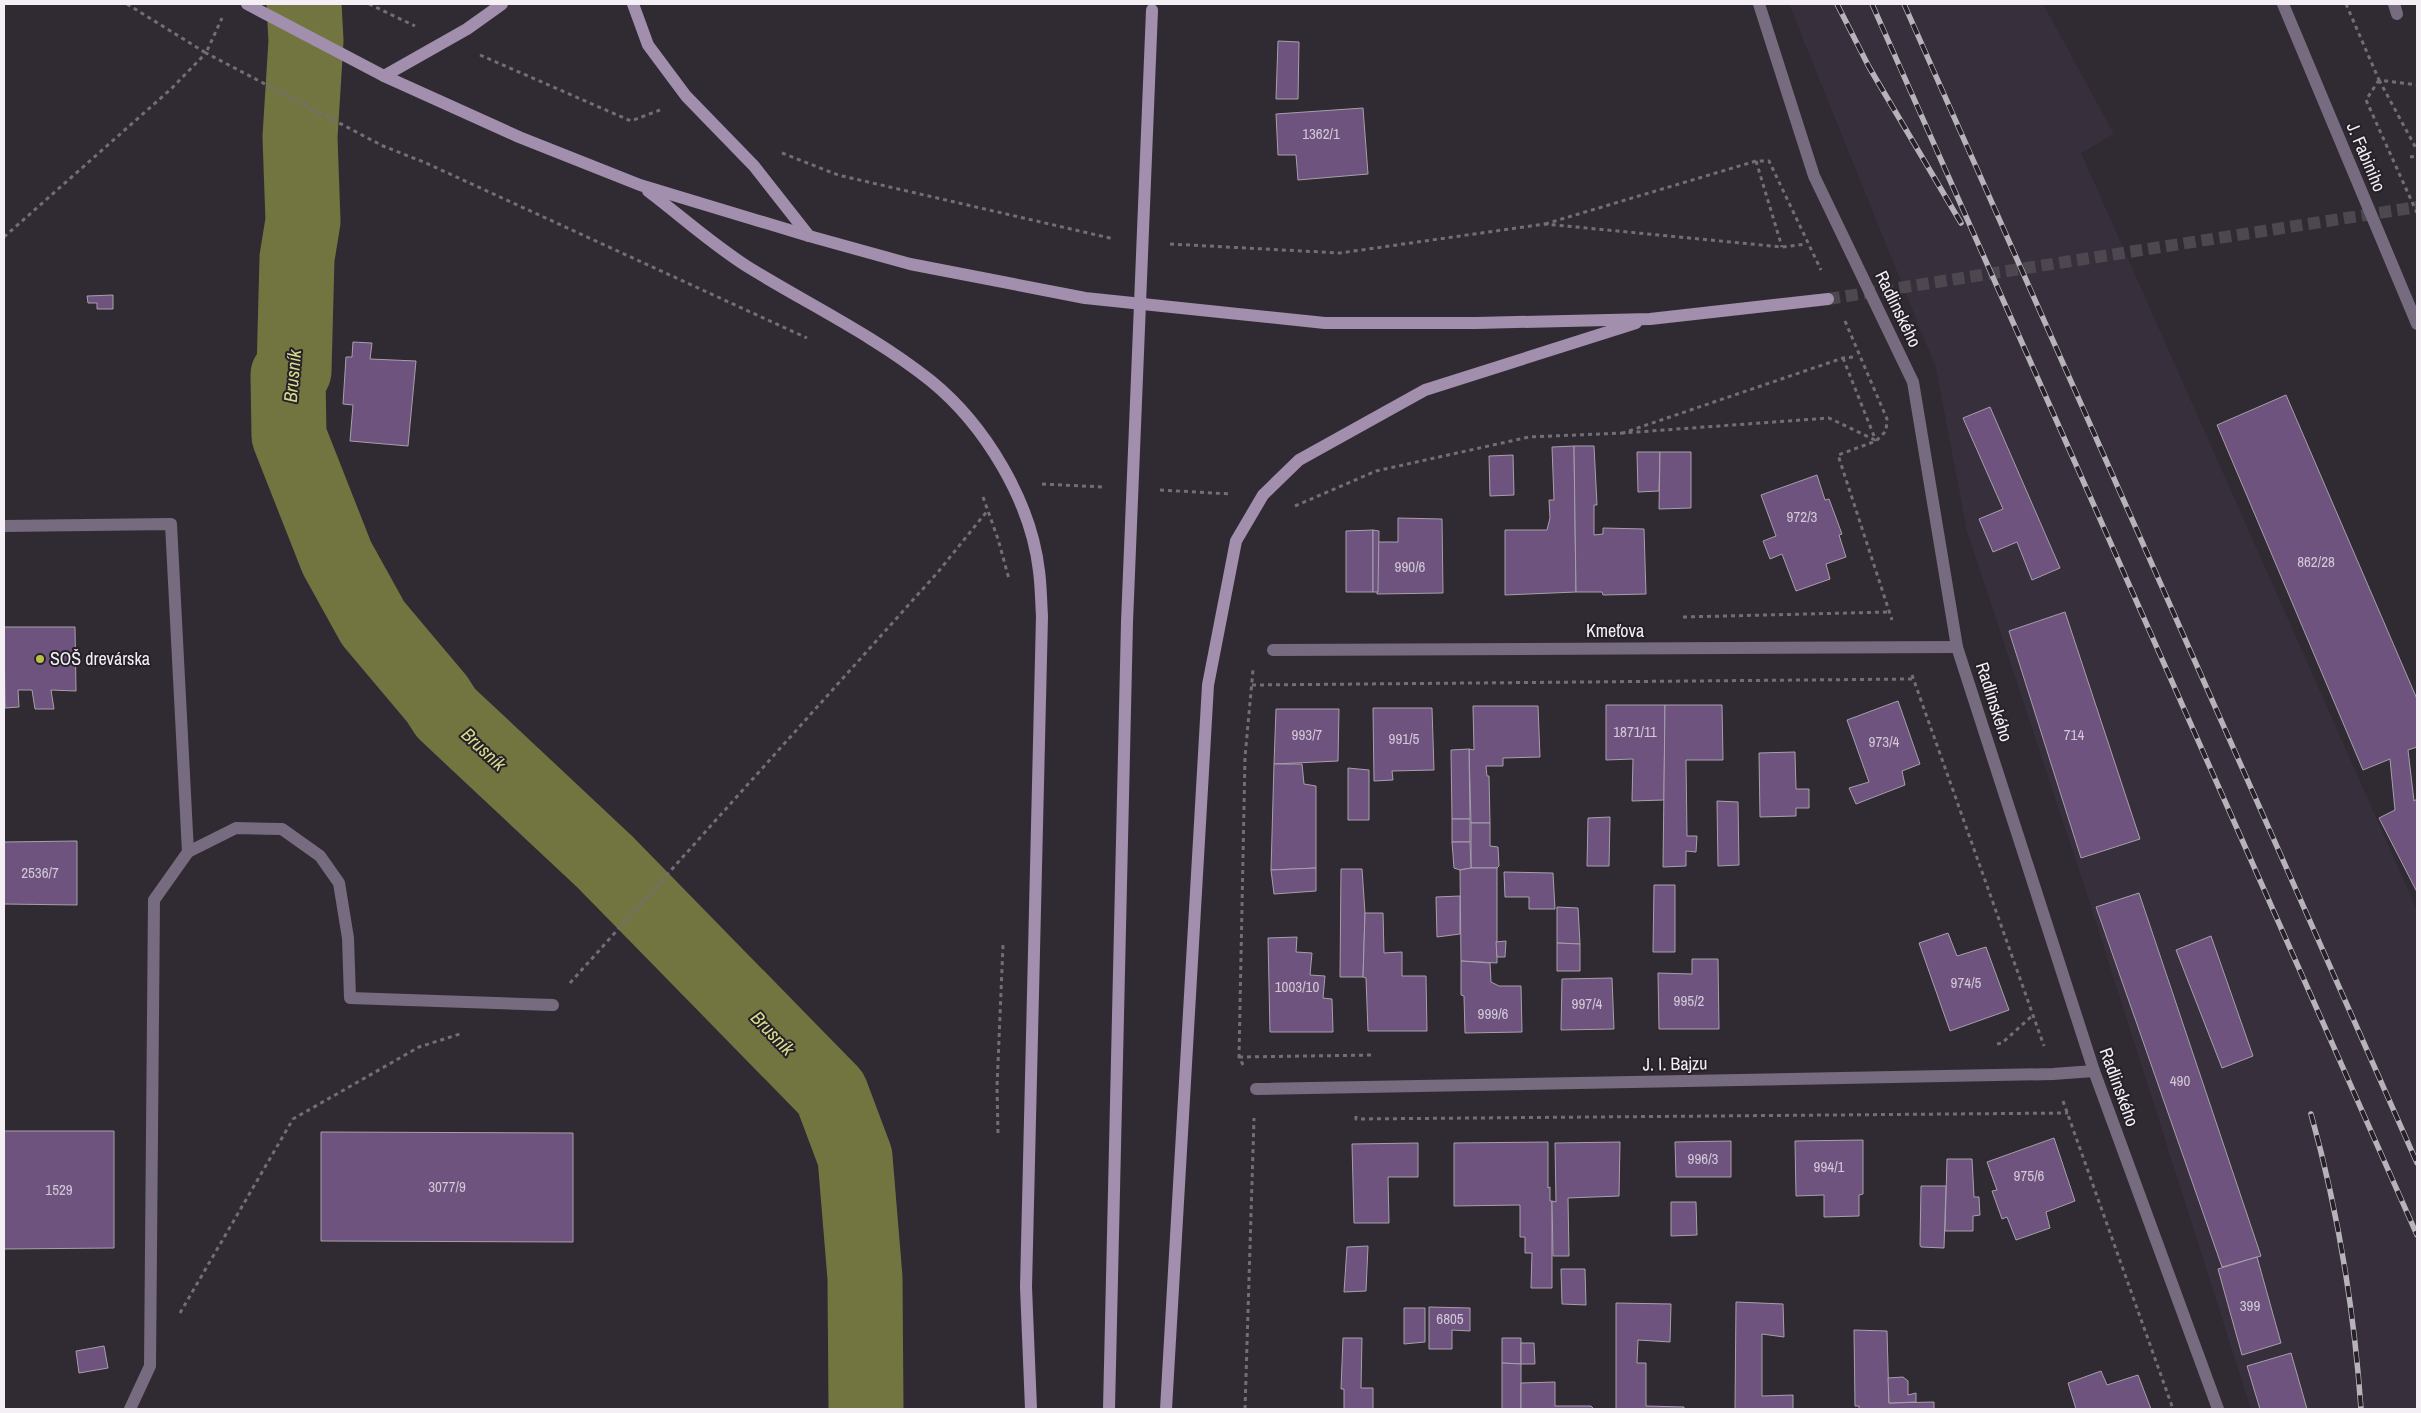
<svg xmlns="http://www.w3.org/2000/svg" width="2421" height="1413" font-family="'Archivo Narrow',sans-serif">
  <rect width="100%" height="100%" fill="#302b33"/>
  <path fill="#382f3d" d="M1789,4H2043L2114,134L2081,153L2417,910V1409H2251L2086,891L1967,531L1936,368Z"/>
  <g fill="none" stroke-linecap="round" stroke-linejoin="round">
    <path stroke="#727540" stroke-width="75" d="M304,4L306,41L300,137L303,221L297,258L294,371L288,375L289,436L337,558L373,623L437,699L446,713L605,862L831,1093L855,1157L865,1278L866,1409"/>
  </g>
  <g fill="#6e537e" stroke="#a6a0aa">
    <path d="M1278,41L1299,42L1298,99H1276Z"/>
    <path d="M1363,108L1368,174L1298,180L1296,155H1278L1276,114Z"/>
    <path d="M113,295V309H97V303H88L87,296Z"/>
    <path d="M353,342L372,343L370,359L416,361L408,446L350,441L353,405L343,404L346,357H352Z"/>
    <path d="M2286,395L2417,699V747L2408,750L2414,801L2417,799V892L2379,818L2395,810L2390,759L2363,770L2217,425Z"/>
    <path d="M1990,407L2060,568L2032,580L2017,542L1993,552L1979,519L2003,509L1963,418Z"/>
    <path d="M1574,446L1576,592L1505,595V530H1547L1550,518L1549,500H1554L1552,447Z"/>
    <path d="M1574,446H1594L1597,505H1594V535L1603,534V528L1644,529L1646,594L1603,595L1602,592H1576Z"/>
    <path d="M1637,452H1660L1659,491L1638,492Z"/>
    <path d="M1660,452H1691V508L1659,509Z"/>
    <path d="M1513,455L1514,495L1490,496L1489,456Z"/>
    <path d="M1817,475L1825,500L1829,499L1842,534L1839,535L1846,557L1826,564L1830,579L1796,591L1782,554L1770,559L1763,541L1776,536L1761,495Z"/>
    <path d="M1398,518L1442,519L1443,593L1377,594L1378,542H1398Z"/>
    <path d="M1373,530V592H1346V531Z"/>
    <path d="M1373,530L1379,531L1378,592H1373Z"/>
    <path d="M2065,612L2140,839L2081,858L2009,631Z"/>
    <path d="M4,627H75L76,691L51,690L54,709H35L32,690H18L19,707L5,708Z"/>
    <path d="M1898,701L1920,764L1902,771L1905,785L1856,804L1849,788L1869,782L1847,720Z"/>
    <path d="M1606,705H1665L1664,800L1632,801L1633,759L1606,760Z"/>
    <path d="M1665,705H1722L1723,760H1686L1687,836H1697L1696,852L1686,851V866L1663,867Z"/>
    <path d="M1473,706H1538L1540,757L1503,758V766H1486L1487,776H1489L1490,823H1471L1469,749L1474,750Z"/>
    <path d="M1373,708H1432L1434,770L1392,771L1393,780L1374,781Z"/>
    <path d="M1276,709H1339L1338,761L1274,764Z"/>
    <path d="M1469,749L1470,819H1452L1451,750Z"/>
    <path d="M1795,752L1796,789H1809V808H1796V816L1760,817L1759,753Z"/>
    <path d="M1274,764H1302L1304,784L1316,786V868L1271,870Z"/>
    <path d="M1348,768L1369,770V820H1348Z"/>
    <path d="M1717,801L1738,802L1739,865L1718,866Z"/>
    <path d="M1610,817L1609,866H1587L1588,818Z"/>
    <rect x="1452" y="819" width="18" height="23"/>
    <path d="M1471,823H1490V846L1498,847L1499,866L1497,868H1471Z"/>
    <path d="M77,841V905L4,904V842Z"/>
    <path d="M1452,842H1470L1471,868L1460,870L1454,868Z"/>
    <path d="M1316,868V891L1274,894L1271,870Z"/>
    <path d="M1471,868H1497V963L1461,961L1460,870Z"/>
    <path d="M1341,869H1362L1365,913L1363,977H1340Z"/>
    <path d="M1504,872L1553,873L1555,909H1529V897H1505Z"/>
    <path d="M1654,885H1675V952H1653Z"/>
    <path d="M2139,893L2261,1256L2222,1267L2096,907Z"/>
    <path d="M1460,896V934L1437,937L1436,897Z"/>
    <path d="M1557,907L1578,908L1580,944L1557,943Z"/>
    <path d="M1365,913H1383L1384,953L1402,952V976H1426L1427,1031H1368L1366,978L1363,977Z"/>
    <path d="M1948,933L1957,956L1986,947L2009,1010L1950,1031L1919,943Z"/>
    <path d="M2211,936L2253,1056L2222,1068L2176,950Z"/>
    <path d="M1297,937L1296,952L1312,953L1310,975L1325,976L1323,998L1332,999L1333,1032H1270L1268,938Z"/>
    <path d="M1506,941L1505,957H1497L1496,942Z"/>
    <path d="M1557,943L1580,944V971H1557Z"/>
    <path d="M1692,959H1718L1719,1029H1659L1658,973L1692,974Z"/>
    <path d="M1461,961L1490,963L1491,982L1499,986H1521L1522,1032L1465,1033L1464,996L1461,995Z"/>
    <path d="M1612,978L1614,1029L1561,1030L1562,979Z"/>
    <path d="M4,1131H114V1248L4,1249Z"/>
    <path d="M321,1132L573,1133V1242L321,1241Z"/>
    <path d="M2054,1138L2075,1201L2046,1212L2050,1228L2016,1240L2007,1217L2002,1219L1992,1191L1997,1190L1987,1162Z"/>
    <path d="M1863,1140V1194L1859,1195V1216L1824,1217V1195L1796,1196L1795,1141Z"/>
    <path d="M1731,1141V1177H1676L1675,1142Z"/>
    <path d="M1548,1142V1188L1550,1187V1201H1552V1288H1531L1532,1253H1525V1237H1520V1205L1454,1206V1143Z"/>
    <path d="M1620,1142L1619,1196L1568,1198L1569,1256H1553L1552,1201L1556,1202L1555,1143Z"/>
    <path d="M1418,1143V1177H1388L1389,1223H1354L1352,1144Z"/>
    <path d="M1947,1159H1972L1974,1197H1979L1980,1215L1973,1216V1231H1945Z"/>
    <path d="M1921,1186H1946L1944,1248L1921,1247L1920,1245Z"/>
    <path d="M1671,1202H1696L1697,1235L1671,1236Z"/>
    <path d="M1368,1246L1366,1291L1344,1292L1347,1247Z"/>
    <path d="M2257,1257L2281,1343L2242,1355L2218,1269Z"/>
    <path d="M1561,1269H1585L1586,1305L1562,1304Z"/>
    <path d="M1736,1302L1783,1304L1784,1337L1762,1334V1396L1793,1395V1409H1811H1735Z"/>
    <path d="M1616,1303L1671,1304L1670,1342L1638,1340L1637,1363H1646V1406L1684,1407V1409H1616Z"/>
    <path d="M1429,1307L1470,1308V1331L1452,1330V1349H1429Z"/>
    <path d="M1404,1308H1425V1342L1404,1344Z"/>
    <path d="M1854,1330L1887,1331L1889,1403L1934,1402V1409H1859V1406H1855Z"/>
    <path d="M1343,1338H1362L1361,1388H1373V1409H1344V1389H1341Z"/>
    <path d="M1502,1338H1521V1364L1502,1363Z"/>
    <path d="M1521,1343H1534L1535,1364H1521Z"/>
    <path d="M104,1346L108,1368L79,1373L76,1351Z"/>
    <path d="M2291,1353L2307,1409H2260L2247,1366Z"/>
    <path d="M1502,1363L1521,1364V1409H1502Z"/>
    <path d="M2101,1371L2107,1385L2138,1375L2151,1409H2076L2068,1383Z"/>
    <path d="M1903,1377L1908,1381V1395L1916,1393V1402L1889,1403L1888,1378Z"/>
    <path d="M1555,1382V1406H1591L1594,1409H1521V1383Z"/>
  </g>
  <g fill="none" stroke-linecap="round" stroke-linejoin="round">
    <path stroke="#4d4850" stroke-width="12" stroke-dasharray="12 6" stroke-linecap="butt" d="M1828,299L2417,207"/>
    <g stroke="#736e75" stroke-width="3" stroke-dasharray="4 4" stroke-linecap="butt">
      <path d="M127,4L206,53L222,18"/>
      <path d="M369,4L415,26"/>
      <path d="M2346,4L2379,80L2417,85"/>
      <path d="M480,55L631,121L660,110"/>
      <path d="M2379,80L2366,100L2417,213"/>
      <path d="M2379,80L2417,150"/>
      <path d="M782,153L838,175L1114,239"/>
      <path d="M2410,157L2417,156"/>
      <path d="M1756,161L1782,247"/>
      <path d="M1545,224L1756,161H1769L1821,270"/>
      <path d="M4,237L171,89L206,53L383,146L426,163L807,338"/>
      <path d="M1170,244L1340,253L1545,224L1782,247L1806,244"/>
      <path d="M1845,321L1887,419L1886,431L1876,441L1838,455L1892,620"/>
      <path d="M1853,357L1843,358L1623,433L1829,418L1875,440"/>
      <path d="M1843,358L1876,441"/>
      <path d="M1042,484L1103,487"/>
      <path d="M1160,490L1231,494"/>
      <path d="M983,497L998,539L1009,579"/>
      <path d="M1295,506L1376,471L1529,437L1623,433"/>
      <path d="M1683,617L1890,612"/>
      <path d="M1912,675L2044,1046"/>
      <path d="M1252,685L1913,679"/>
      <path d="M570,983L938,572L988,510"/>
      <path d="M1997,1044L2002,1043L2033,1015"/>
      <path d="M1239,1057L1374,1055"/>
      <path d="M1243,1065L1239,1057L1245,757L1253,670"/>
      <path d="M2063,1101L2173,1409"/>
      <path d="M1356,1116V1119L2068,1113"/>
      <path d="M998,1133L997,1087L1003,945"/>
      <path d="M180,1313L293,1119L419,1047L463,1033"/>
      <path d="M1245,1409L1254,1118"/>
    </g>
    <g stroke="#776b7f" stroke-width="12">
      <path d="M2394,4L2397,14"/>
      <path d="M4,526L171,524L188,852"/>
      <path d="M130,1409L150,1366L154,900L188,852L236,828L282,829L320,856L339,883L348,938L350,998L553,1005"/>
    </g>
    <g stroke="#776b7f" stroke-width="12">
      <path d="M1759,4L1814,176L1913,382L1957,647L2094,1071L2218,1409"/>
      <path d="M2283,4L2417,324"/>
      <path d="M1273,650L1957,647"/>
      <path d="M1256,1089L2053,1074L2094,1071"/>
    </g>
    <g stroke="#a28ead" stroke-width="12">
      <path d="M247,4L384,76L519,137L640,185L809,236L910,264L1085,298L1325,323H1476L1650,319L1828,299"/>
      <path d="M633,4L648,45L686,96L754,166L809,236"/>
      <path d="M384,76L467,29L502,4"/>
      <path d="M648,191C681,216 713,245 748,267C808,304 875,336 931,381C985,425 1031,501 1039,571C1041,586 1041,601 1042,616L1026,1287L1031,1409"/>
      <path d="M1109,1409L1127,622"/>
      <path d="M1166,1409L1208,685L1236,541L1263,495L1299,460L1425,390L1636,323"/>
    </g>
    <g stroke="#b7b3ba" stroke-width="5.5">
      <g id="rail">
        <path d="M1837,4L1869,67L1961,223"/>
        <path d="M1872,4L2417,1235"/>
        <path d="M1904,4L2417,1163"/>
        <path d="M2311,1114C2338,1211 2354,1308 2361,1409"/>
      </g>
    </g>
    <use href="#rail" stroke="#262129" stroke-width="4" stroke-dasharray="11" stroke-linecap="butt"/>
    <path stroke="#a28ead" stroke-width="12" d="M1127,622L1152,10"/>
  </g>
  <circle fill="#bac045" stroke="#262129" stroke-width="2" cx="40" cy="659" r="5"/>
  <g text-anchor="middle" stroke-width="4" stroke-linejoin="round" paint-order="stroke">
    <g font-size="15" fill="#d2c8d7">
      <text x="1321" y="139">1362/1</text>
      <text x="1802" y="522">972/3</text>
      <text x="2316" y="567">862/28</text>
      <text x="1410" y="572">990/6</text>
      <text x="1635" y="737">1871/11</text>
      <text x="1307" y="740">993/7</text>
      <text x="2074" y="740">714</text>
      <text x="1404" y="744">991/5</text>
      <text x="1884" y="747">973/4</text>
      <text x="40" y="878">2536/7</text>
      <text x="1966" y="988">974/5</text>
      <text x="1297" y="992">1003/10</text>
      <text x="1689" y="1006">995/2</text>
      <text x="1587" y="1009">997/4</text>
      <text x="1493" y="1019">999/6</text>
      <text x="2180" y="1086">490</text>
      <text x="1703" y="1164">996/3</text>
      <text x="1829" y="1172">994/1</text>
      <text x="2029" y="1181">975/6</text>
      <text x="447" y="1192">3077/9</text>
      <text x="59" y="1195">1529</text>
      <text x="2250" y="1311">399</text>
      <text x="1450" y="1324">6805</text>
    </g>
    <g font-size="18" fill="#f3eff5" stroke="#262129">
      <text transform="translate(2366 157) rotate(67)" y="6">J. Fabiniho</text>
      <text transform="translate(1898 309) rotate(64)" y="6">Radlinského</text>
      <text x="1615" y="637">Kmeťova</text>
      <text transform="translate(1994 702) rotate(72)" y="6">Radlinského</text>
      <text transform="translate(1675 1064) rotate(-1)" y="6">J. I. Bajzu</text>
      <text transform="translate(2119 1087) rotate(70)" y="6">Radlinského</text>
    </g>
    <g font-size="18" fill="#f3eff5" stroke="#262129" text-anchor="start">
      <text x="50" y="665">SOŠ drevárska</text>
    </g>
    <g font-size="19" font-style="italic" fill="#d7dc8a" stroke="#262129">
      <text transform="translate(292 376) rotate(-85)" y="7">Brusník</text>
      <text transform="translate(484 749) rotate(43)" y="7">Brusník</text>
      <text transform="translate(773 1033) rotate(46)" y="7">Brusník</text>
    </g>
  </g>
  <rect width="2421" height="1413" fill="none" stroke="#f3eff5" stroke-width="10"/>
</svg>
